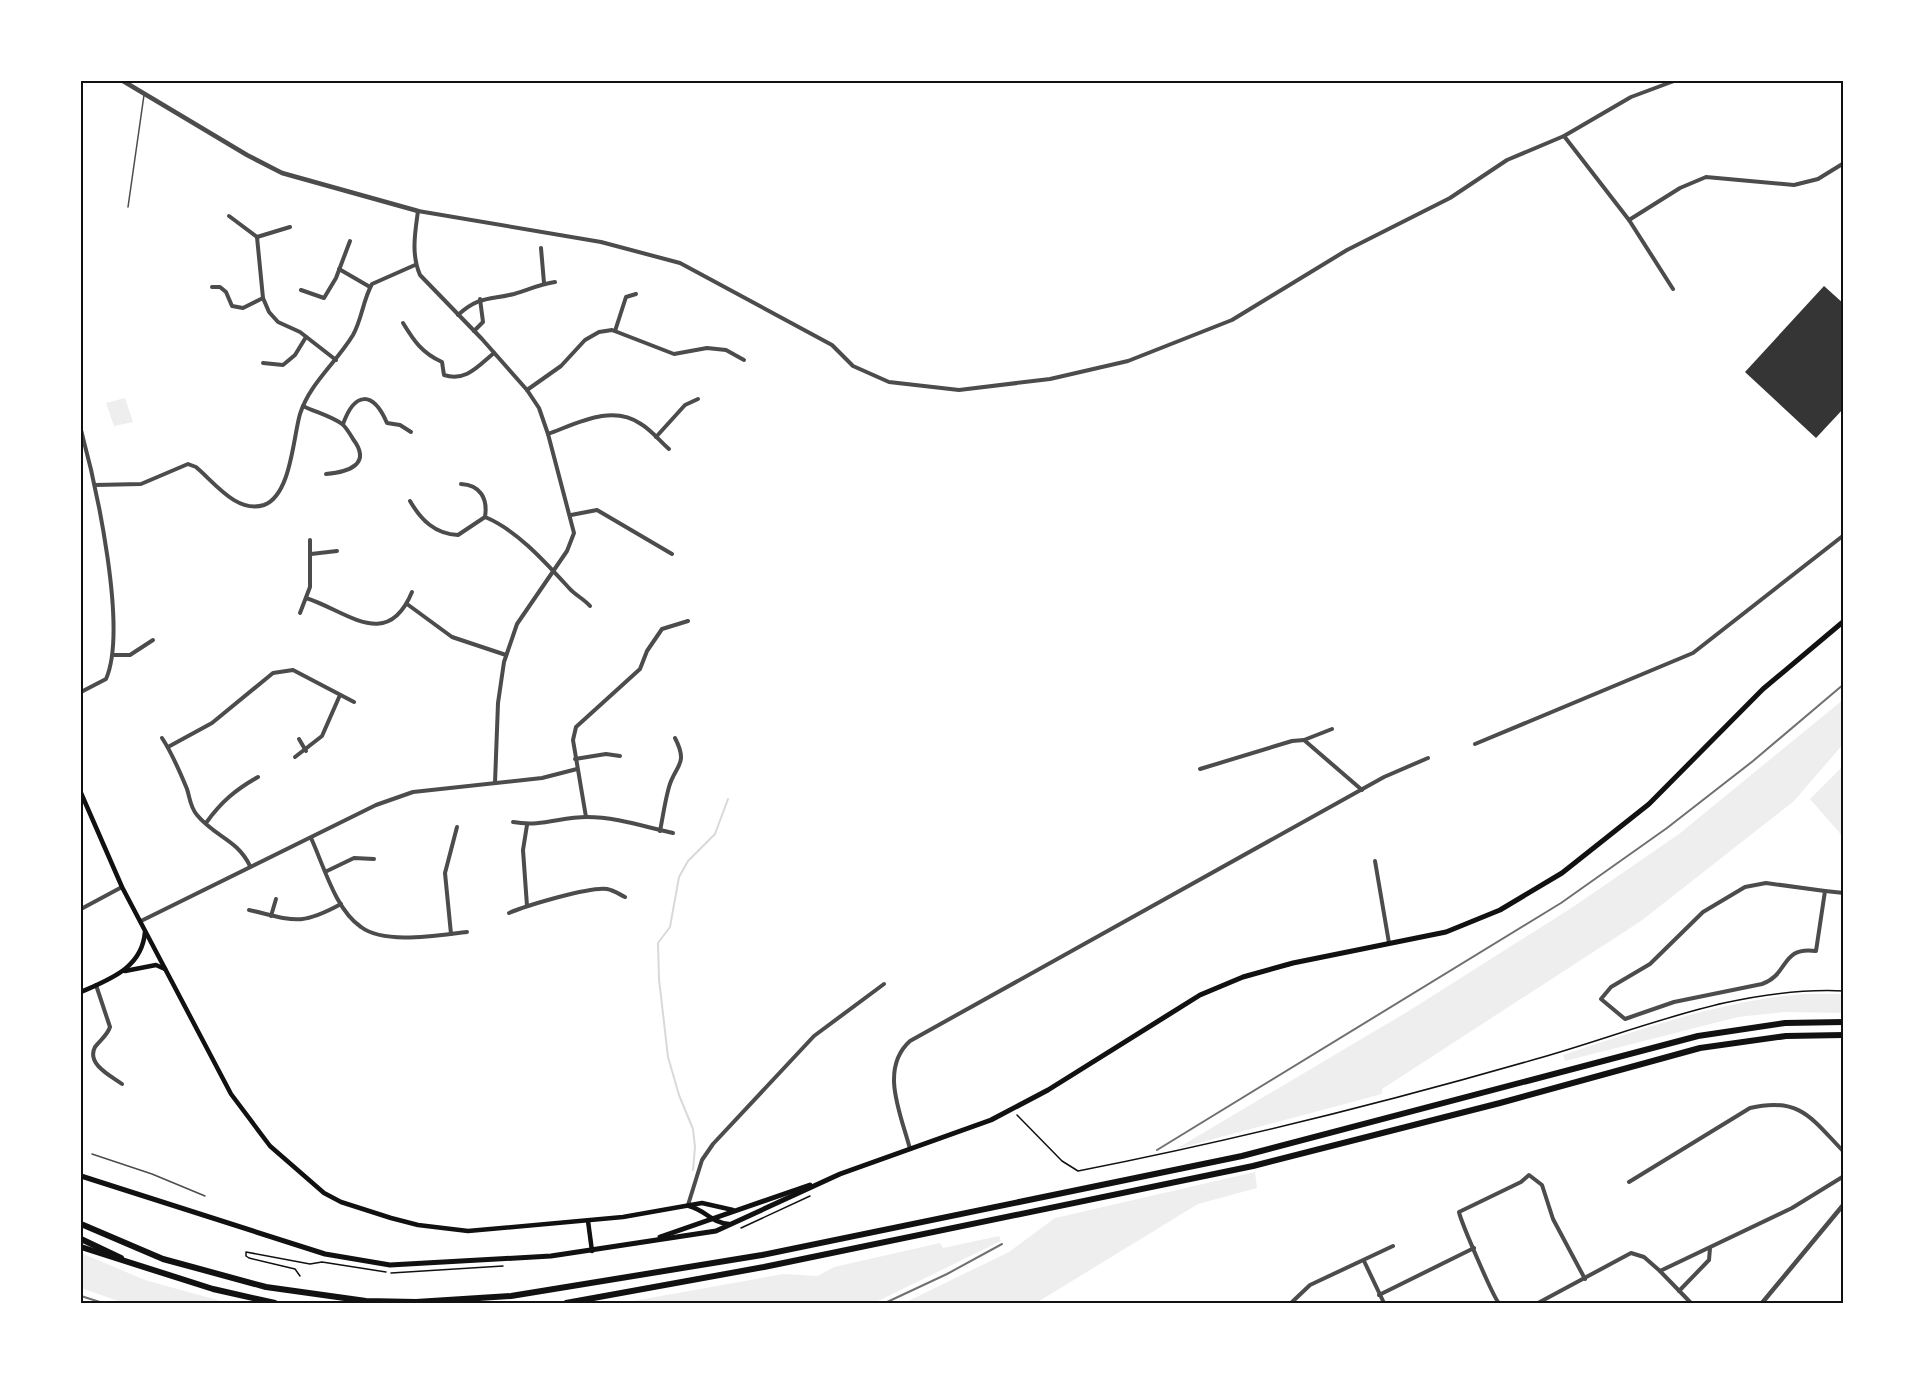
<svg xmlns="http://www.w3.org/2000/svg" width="1925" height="1384" font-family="'Zilla Slab',serif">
  <rect width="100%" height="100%" fill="#fff"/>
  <g fill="#eee">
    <path d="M125,398L133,422L114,426L106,403Z"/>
    <path d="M1844,699V743L1794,801L1641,921L1382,1089V1094L1176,1149L1407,1012L1573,907L1679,834Z"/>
    <path d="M1844,765V838L1810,799Z"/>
    <path d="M1803,994H1844V1013L1784,1012L1738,1017L1565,1061L1563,1055C1642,1029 1719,1001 1803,994Z"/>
    <path d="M1255,1172L1257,1188L1198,1204L1036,1303H904L1009,1252L1055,1218Z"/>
    <path d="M999,1236L1001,1241L874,1303H622L783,1274L818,1276L834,1267L940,1243L943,1248Z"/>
    <path d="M81,1253L145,1280L228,1303H124L81,1288Z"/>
  </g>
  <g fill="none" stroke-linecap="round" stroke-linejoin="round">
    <path stroke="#d9d9d9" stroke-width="2" d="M693,1170L695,1147L693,1129L679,1095L668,1057L659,979L658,943L670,927L679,877L688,861L715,834L728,799"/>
  </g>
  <path fill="#353535" d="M1824,286L1844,304V408L1816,438L1745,372Z"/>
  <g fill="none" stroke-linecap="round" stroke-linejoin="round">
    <g stroke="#111" stroke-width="1.5">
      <path d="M1017,1115L1062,1161L1078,1171C1231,1141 1387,1102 1536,1059C1639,1030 1735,986 1844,991"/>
      <path d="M741,1228L810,1196"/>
      <path d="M391,1273L503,1266"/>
      <path d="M300,1276L295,1269L249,1258L246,1256V1252L310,1264L322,1262L386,1272"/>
    </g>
    <g stroke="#4c4c4c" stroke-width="1.5">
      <path d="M128,207L144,95"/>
      <path d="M92,1154L152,1174L205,1196"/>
    </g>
    <g stroke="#4c4c4c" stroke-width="4">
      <path d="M1564,136L1629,220L1673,289"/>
      <path d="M229,216L257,237L290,227"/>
      <path d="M1629,220L1680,188L1706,177L1794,185L1818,179L1844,163"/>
      <path d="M257,237L263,298L269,312L278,322L300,332L336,360"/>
      <path d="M541,248L544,283"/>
      <path d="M339,269L370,287"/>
      <path d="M212,287H220L226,292L232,306L243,308L263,298"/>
      <path d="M301,290L324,298L336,278L350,241"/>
      <path d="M458,315C479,296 489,300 514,294C528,290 540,284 555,282"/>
      <path d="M403,323C414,341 422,353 442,362L444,375C466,382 478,366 494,353"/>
      <path d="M474,331L483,322L480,299"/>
      <path d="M615,331L626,297L636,294"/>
      <path d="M263,363L283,365L295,355L306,337"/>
      <path d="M527,390L561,366L585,340L599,332L612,330L674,354L707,348L726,350L744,360"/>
      <path d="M303,406C315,412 331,416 342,424C346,427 350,434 353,439C372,464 349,472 326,474"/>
      <path d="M343,424C355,391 373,391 387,423L400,425L411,432"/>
      <path d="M81,430C96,485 128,629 106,679L81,692"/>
      <path d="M548,434C578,423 612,404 641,424C651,430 660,441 669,449"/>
      <path d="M656,437L685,405L698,399"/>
      <path d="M95,485L141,484L188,464L196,467C214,482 237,514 264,505C291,495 293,438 300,414C310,383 336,363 353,335C362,319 363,300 372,284L415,265"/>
      <path d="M410,501C421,520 435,534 458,535L485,517C488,498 480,485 461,484"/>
      <path d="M571,515L597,510L672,554"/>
      <path d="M485,517C517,530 546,563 569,588C575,595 584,599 590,606"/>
      <path d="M311,554L337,551"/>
      <path d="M306,598C347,611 387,652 412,592"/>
      <path d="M407,604L452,637L506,655"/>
      <path d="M300,613L310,587V540"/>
      <path d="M113,655H130L153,640"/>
      <path d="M162,738C172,753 180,772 187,789C190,798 190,807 197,815C215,837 237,839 250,866"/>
      <path d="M299,739L306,751"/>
      <path d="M1304,740L1362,790"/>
      <path d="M1475,744L1693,653L1844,535"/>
      <path d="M168,747L212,723L273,673L293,670L354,702"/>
      <path d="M295,757L322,736L340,695"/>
      <path d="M575,759L606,754L620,756"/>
      <path d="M1200,769L1292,741L1304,740L1332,729"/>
      <path d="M495,783L498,703L504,662L517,624L567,551L574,533L548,434L539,408L527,390L482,339L420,275C411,254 415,233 418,211L601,242L680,263L832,345L853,366L889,382L959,390L1050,379L1128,361L1232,320L1347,250L1450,198L1507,160L1564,136L1631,97L1674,81"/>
      <path d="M586,817L573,740L576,727L640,669L647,651L662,629L688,621"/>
      <path d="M513,822C542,827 560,817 587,817C616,817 645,827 673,833"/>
      <path d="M206,823C221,802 235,790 258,777"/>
      <path d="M527,825L523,850L527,906"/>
      <path d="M660,831C663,816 665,801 669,787C675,765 689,765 675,738"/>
      <path d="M311,838C324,866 335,909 361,927C385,945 439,935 467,932"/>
      <path d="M1375,861L1389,943"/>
      <path d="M327,871L354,858L374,859"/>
      <path d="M1766,883L1825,891L1816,951C1780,946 1790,974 1762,984L1674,1002L1625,1019L1601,999L1611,987L1650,964L1703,912L1745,887Z"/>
      <path d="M1825,891L1844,893"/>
      <path d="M81,909L122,887"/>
      <path d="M249,910C293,920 299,927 341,904"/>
      <path d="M509,913C525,906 591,886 607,889C613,890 619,894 625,897"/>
      <path d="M271,916L276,899"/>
      <path d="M141,921L376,805L413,792L542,778L577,769"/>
      <path d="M451,934L445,873L457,827"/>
      <path d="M96,985L110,1027C107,1036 100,1040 95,1047C86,1064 111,1076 122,1084"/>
      <path d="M910,1149C901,1114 879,1069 910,1041L1384,777L1428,758"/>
      <path d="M1629,1182L1750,1108C1800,1096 1812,1119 1844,1152"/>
      <path d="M688,1205L702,1160L713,1144L814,1036L884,984"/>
      <path d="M1364,1261L1384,1303"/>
      <path d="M1679,1291L1709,1260L1710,1248"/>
      <path d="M1379,1295L1474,1248"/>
      <path d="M1291,1303L1310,1285L1393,1246"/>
      <path d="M1499,1303C1494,1299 1461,1222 1459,1212L1521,1182L1529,1175L1542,1185L1553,1219L1585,1279"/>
      <path d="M1538,1303L1631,1253L1644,1257L1660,1271"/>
      <path d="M1691,1303L1660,1271L1792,1208L1844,1176"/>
    </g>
    <g stroke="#4c4c4c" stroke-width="4.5">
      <path d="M123,81L247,155L282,173L418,211"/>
      <path d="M1762,1303L1844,1204"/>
    </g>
    <g stroke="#111" stroke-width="4.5">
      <path d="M81,793L122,887L231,1094L270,1146L324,1193L341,1202L391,1218L418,1225L468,1231L623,1217L702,1203L733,1210"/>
      <path d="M125,971L156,965L165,969"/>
      <path d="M81,992C110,979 142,968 145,932"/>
      <path d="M689,1206C705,1210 712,1223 729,1224"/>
      <path d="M588,1221L592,1251"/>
    </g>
    <g stroke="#111" stroke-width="5">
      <path d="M81,1176L325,1254L390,1265L551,1256L716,1231L840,1174L991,1120L1048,1090L1200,995L1243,977L1293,963L1446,932L1500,910L1562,873L1649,804L1763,689L1844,621"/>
      <path d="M660,1237L810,1185"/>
    </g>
    <g stroke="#111" stroke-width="6">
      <path d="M81,1224L163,1259L266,1287L366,1301L416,1302L511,1296L762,1255L1242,1156L1698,1036L1785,1023L1844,1022"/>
      <path d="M81,1239L121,1258"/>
      <path d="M81,1247L213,1289L275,1303"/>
      <path d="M566,1303L764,1267L1253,1166L1500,1103L1700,1048L1786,1036L1844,1035"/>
    </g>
    <g stroke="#707070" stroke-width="2">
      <path d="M1157,1150L1561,903L1667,828L1753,761L1844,684"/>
      <path d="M81,1296L103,1303"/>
      <path d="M885,1303L947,1274L1002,1244"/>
    </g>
  </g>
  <rect width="1925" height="1384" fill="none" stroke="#ffffff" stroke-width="165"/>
  <rect x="82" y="82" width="1760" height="1220" fill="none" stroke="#111" stroke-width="2"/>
</svg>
